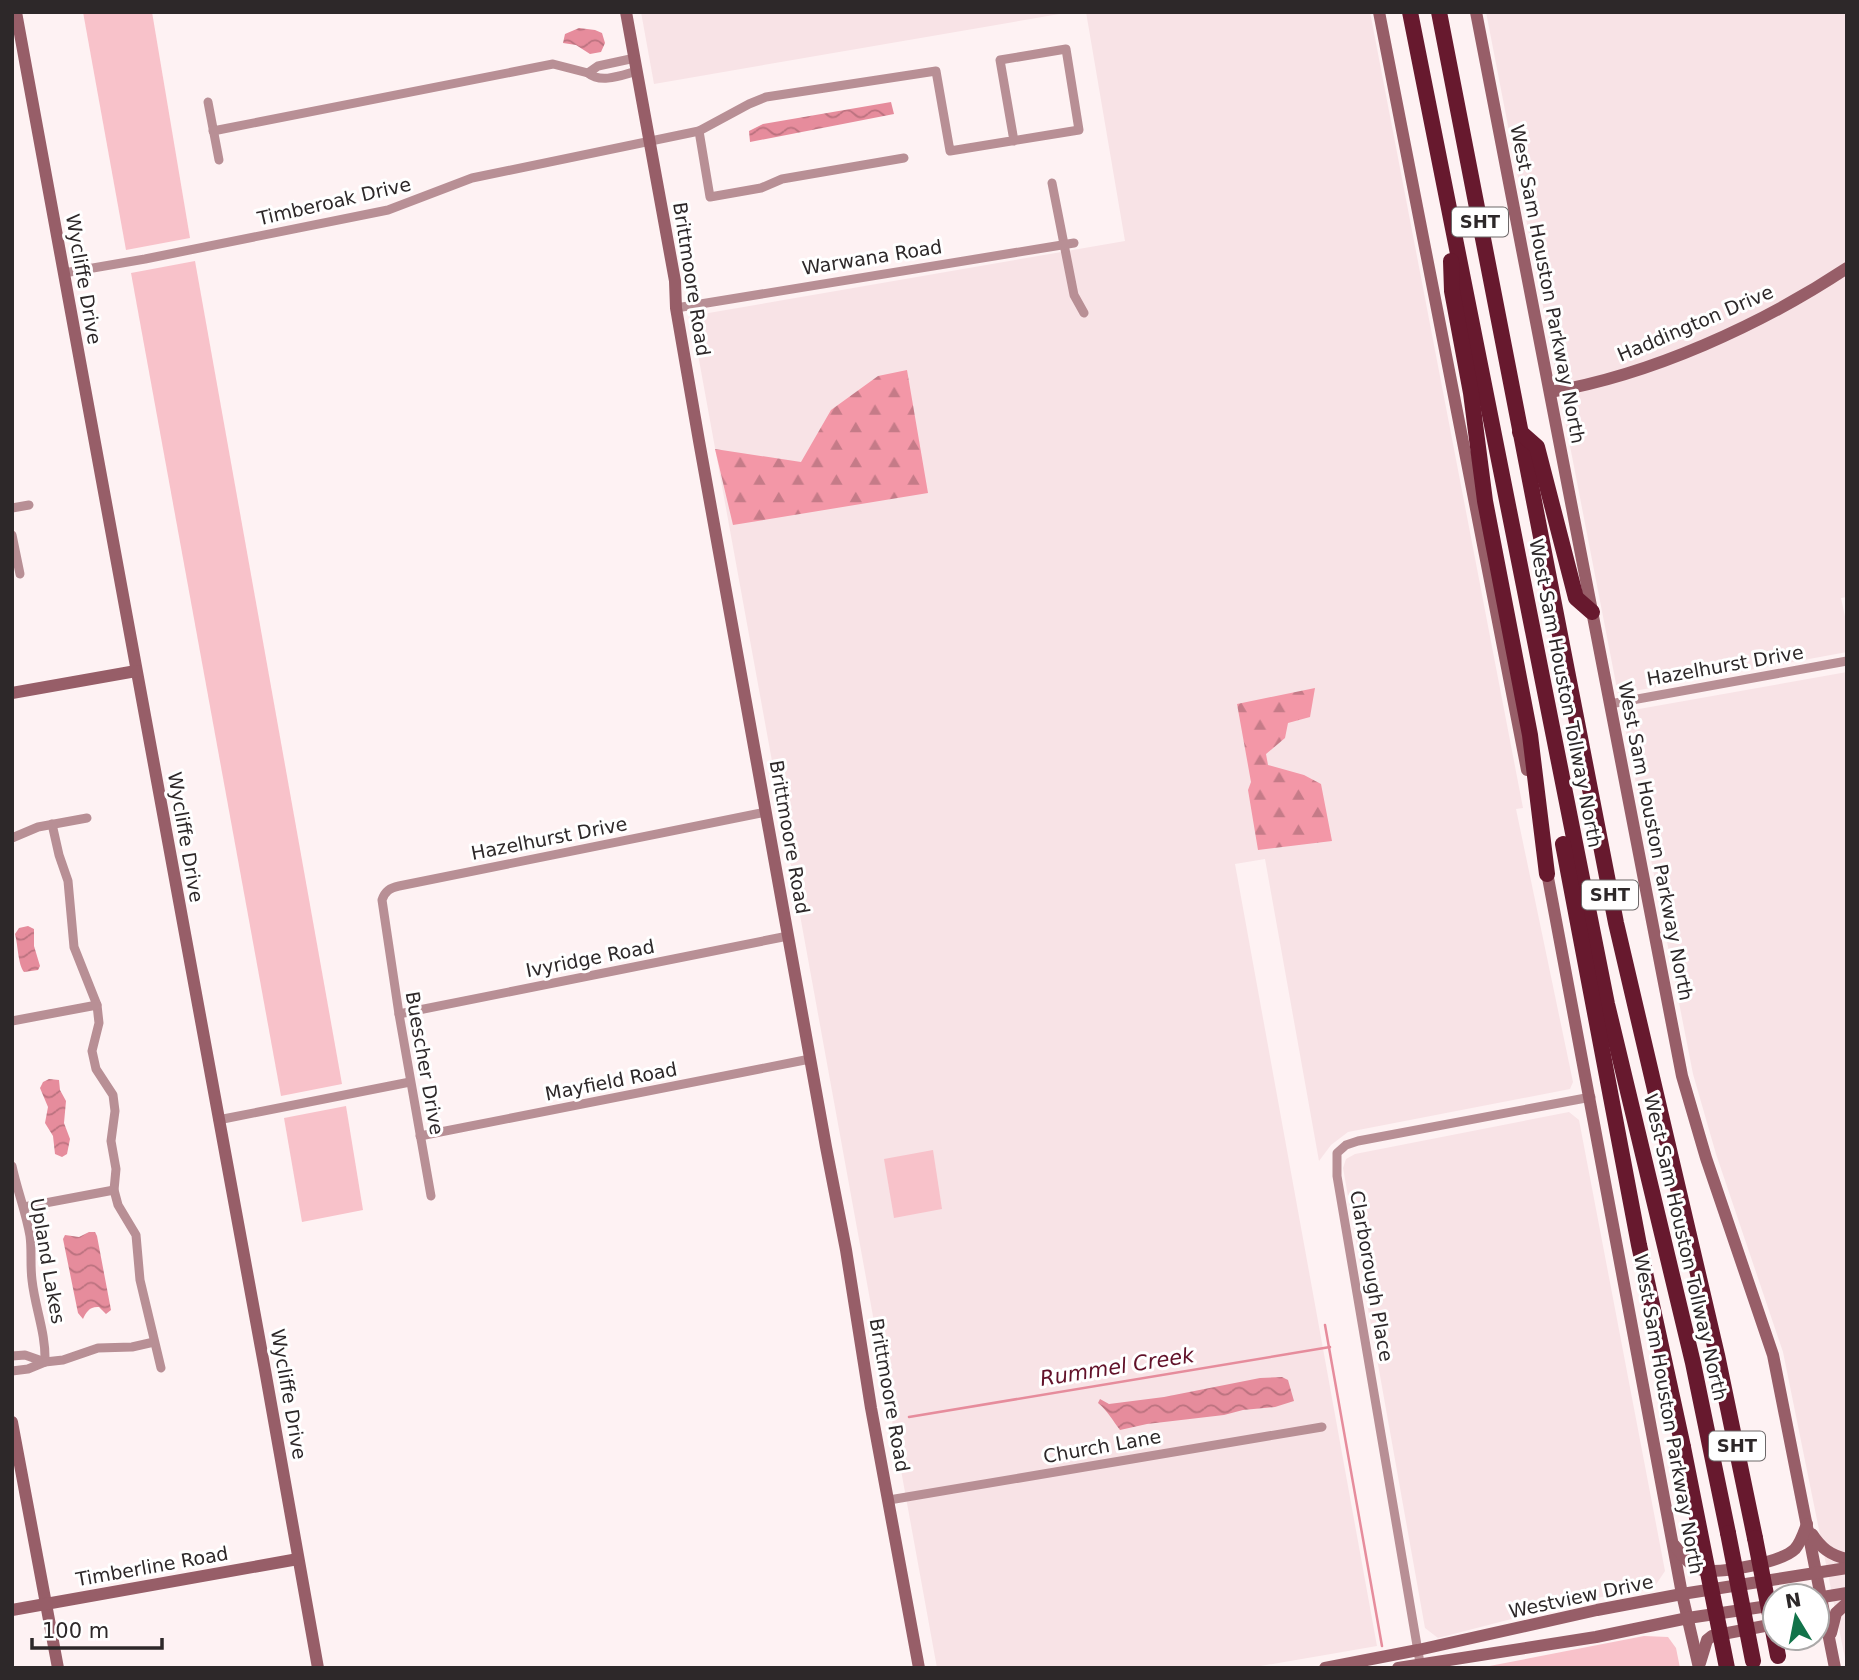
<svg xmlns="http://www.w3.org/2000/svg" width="1859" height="1680" font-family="'DejaVu Sans',sans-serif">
  <defs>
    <pattern id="forest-firs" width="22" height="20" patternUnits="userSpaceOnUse" patternTransform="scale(1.75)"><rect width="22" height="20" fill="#f397a7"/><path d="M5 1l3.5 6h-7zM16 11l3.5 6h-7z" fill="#c57b88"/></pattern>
    <pattern id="water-waves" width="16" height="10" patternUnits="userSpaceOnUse" patternTransform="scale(1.75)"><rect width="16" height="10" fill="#e68c9c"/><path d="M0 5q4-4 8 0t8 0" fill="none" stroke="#bb727f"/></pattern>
  </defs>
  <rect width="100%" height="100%" fill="#fef2f3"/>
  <g fill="#f8e3e6">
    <path d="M641,12H1071L654,84Z"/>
    <path d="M1086,12H1370L1523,808L1516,809L1573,1082L1570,1089L1348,1132L1331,1145L1319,1161L1265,859L1235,864L1377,1646L1249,1668H937L691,316L1125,241Z"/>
    <path d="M1486,12H1847V597L1841,598L1847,626V652L1618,694Z"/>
    <path d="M1847,672V1668L1783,1352L1716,1154L1693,1074L1622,712Z"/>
    <path d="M1569,1112L1579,1120L1665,1571L1653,1589L1589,1599L1438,1638L1425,1628L1343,1168L1346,1159L1355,1154Z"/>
  </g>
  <g fill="#f8c2ca">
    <path d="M83,12H152L190,238L126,250Z"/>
    <path d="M195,261L342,1084L281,1096L131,273Z"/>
    <path d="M346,1106L363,1210L302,1222L284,1118Z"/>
    <path d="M933,1150L942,1209L894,1218L884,1159Z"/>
    <path d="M1644,1636L1668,1637L1676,1648L1680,1668H1479Z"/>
  </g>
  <g fill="url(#forest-firs)">
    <path d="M907,370L928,493L733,525L715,449L801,462L831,410L878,376Z"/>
    <path d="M1315,688L1310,717L1288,723L1285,738L1266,754L1268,765L1304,775L1321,784L1332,841L1258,850L1248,790L1251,782L1237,704Z"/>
  </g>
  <g fill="url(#water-waves)">
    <path d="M579,28L595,30L602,33L605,43L601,52L590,54L576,45L563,43L565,34Z"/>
    <path d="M891,102L894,114L750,142L749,131L763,124Z"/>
    <path d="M28,926L34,929V946L40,966L38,970L24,972C18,965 18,945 15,934L19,928Z"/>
    <path d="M49,1079L59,1080L60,1090L66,1101L64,1123L70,1139L67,1154L62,1157L55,1154L53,1136L45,1123L48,1107L40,1088L43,1082Z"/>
    <path d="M89,1232H95L97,1236L111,1310L106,1314L99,1307C90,1306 86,1312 83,1319L78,1313L63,1239L65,1235L79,1237Z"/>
    <path d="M1282,1377L1288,1380L1294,1401L1275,1407L1243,1410L1224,1415L1147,1424L1120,1430C1113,1421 1107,1410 1098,1403L1100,1399L1109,1404L1164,1397L1260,1378Z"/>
  </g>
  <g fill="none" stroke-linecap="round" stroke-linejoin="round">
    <g stroke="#e68c9c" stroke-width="2.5">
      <path d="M1325,1325L1382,1646"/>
      <path d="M909,1417L1330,1347"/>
    </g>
    <g stroke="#b88f95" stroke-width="9">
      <path d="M635,58L598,66L588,73C601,84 622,75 637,71"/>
      <path d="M208,102L219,160"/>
      <path d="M213,131L553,64L588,73"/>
      <path d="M699,131L710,197L761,188L782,179L904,158"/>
      <path d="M1052,183L1074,295L1084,313"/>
      <path d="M64,273L145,259L388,210L472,178L699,131L749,104L766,97L936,71L950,151L1079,130L1066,49L1000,60L1014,141"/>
      <path d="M676,308L1074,243"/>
      <path d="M12,508L29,505"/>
      <path d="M12,535L20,574"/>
      <path d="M1610,704L1847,661"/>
      <path d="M52,824L59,855L68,881L74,947L97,1005L99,1023L92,1051L96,1069L113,1095L115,1111L111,1141L116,1169L114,1190L118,1205L136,1235L140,1280L161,1368"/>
      <path d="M12,838L38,827L87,818"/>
      <path d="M399,1014L788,936"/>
      <path d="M12,1021L97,1005"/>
      <path d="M218,1120L410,1082"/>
      <path d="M420,1136L810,1059"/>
      <path d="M12,1166C17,1190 26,1212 30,1236C32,1250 30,1265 32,1280C35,1308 46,1333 45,1362"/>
      <path d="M431,1196L399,1014L382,900C385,891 390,888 399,886L766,812"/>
      <path d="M24,1207L114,1190"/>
      <path d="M12,1356L25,1355L45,1362"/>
      <path d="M12,1371L28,1369L45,1362L63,1360L98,1348L132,1347L154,1342"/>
      <path d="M889,1500L1322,1427"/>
      <path d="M1420,1663L1337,1176V1153L1346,1145L1358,1141L1591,1097"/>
    </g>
    <g stroke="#975e68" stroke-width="12">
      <path d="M16,12L265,1370L318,1668"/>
      <path d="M626,12L675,281L676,308L699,441L826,1147L846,1250L871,1408L919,1668"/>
      <path d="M1379,12L1527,770"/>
      <path d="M1476,12L1682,1076L1706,1158L1773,1355L1835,1668"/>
      <path d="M1550,392C1651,375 1761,325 1847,268"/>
      <path d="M12,693L136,671"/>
      <path d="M1546,867L1682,1594L1699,1668"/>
      <path d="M12,1422L58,1668"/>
      <path d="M1812,1534C1821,1548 1830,1555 1847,1559"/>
      <path d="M1674,1545C1682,1554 1690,1567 1702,1570C1721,1574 1782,1562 1795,1549C1801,1542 1804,1532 1807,1524"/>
      <path d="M1817,1598L1847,1593"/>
      <path d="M12,1610L298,1559"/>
      <path d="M1831,1633L1836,1613L1847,1603"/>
      <path d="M1700,1663L1707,1640L1712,1636L1775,1624"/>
      <path d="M1325,1668L1418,1650L1597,1610L1682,1594L1847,1568"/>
      <path d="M1398,1668L1596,1637L1688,1618L1775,1605"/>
    </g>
    <g stroke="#67192e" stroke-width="16">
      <path d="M1410,12L1607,1004L1693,1363L1728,1533"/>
      <path d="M1439,12L1616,923L1717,1355L1755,1538"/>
      <path d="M1451,261L1452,291L1471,393L1485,501L1530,735L1547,874"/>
      <path d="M1520,432L1537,447L1576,598L1592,612"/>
      <path d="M1563,844L1639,1245L1683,1447"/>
    </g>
    <g stroke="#67192e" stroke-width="16">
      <path d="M1683,1447L1727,1668"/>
      <path d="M1728,1533L1753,1661"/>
      <path d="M1755,1538L1778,1656"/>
    </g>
  </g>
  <g text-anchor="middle" stroke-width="6" stroke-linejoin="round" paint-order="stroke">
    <g fill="#fff" stroke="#6c6869" stroke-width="2">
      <rect x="1452" y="207.5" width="56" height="29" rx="5"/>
      <rect x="1582" y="880.5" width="56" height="29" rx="5"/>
      <rect x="1709" y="1431.5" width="56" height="29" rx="5"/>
    </g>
    <g font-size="18" font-weight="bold" fill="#2d2829">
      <text x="1480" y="228">SHT</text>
      <text x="1610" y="901">SHT</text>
      <text x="1737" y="1452">SHT</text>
    </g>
    <g font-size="19" fill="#2d2829" stroke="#fff">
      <text transform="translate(334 201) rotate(-13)" y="7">Timberoak Drive</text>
      <text transform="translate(872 257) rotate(-9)" y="7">Warwana Road</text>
      <text transform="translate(84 279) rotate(80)" y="7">Wycliffe Drive</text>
      <text transform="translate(692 279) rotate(81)" y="7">Brittmoore Road</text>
      <text transform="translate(1548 284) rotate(79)" y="7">West Sam Houston Parkway North</text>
      <text transform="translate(1695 323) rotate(-23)" y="7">Haddington Drive</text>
      <text transform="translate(1725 665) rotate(-10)" y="7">Hazelhurst Drive</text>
      <text transform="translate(1566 693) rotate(79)" y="7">West Sam Houston Tollway North</text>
      <text transform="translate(186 837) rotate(80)" y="7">Wycliffe Drive</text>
      <text transform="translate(790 837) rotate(80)" y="7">Brittmoore Road</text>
      <text transform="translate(549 838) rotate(-11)" y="7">Hazelhurst Drive</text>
      <text transform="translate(1656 841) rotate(79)" y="7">West Sam Houston Parkway North</text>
      <text transform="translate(590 958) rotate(-11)" y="7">Ivyridge Road</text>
      <text transform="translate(425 1063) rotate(80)" y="7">Buescher Drive</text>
      <text transform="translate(611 1081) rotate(-11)" y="7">Mayfield Road</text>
      <text transform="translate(1686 1247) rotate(77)" y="7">West Sam Houston Tollway North</text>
      <text transform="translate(48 1261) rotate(80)" y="7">Upland Lakes</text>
      <text transform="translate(1372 1276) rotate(80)" y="7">Clarborough Place</text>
      <text transform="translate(289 1394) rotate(80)" y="7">Wycliffe Drive</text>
      <text transform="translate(890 1395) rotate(80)" y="7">Brittmoore Road</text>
      <text transform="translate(1669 1414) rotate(80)" y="7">West Sam Houston Parkway North</text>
      <text transform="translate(1102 1446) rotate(-10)" y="7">Church Lane</text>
      <text transform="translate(152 1566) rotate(-10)" y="7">Timberline Road</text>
      <text transform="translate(1581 1596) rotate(-12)" y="7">Westview Drive</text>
    </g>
    <g font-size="21" font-style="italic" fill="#611129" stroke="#fff">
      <text transform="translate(1117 1367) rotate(-9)" y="7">Rummel Creek</text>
    </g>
  </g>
  <rect width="1859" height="1680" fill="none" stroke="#2d2829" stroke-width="28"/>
  <g transform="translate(1796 1617) rotate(350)"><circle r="33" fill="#ffffff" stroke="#aba9a9" stroke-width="2"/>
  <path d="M0-5L12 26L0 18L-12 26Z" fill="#12734a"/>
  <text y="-10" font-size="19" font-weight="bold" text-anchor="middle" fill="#2d2829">N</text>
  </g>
  <path d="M32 1638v10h130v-10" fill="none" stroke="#2d2829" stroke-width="3.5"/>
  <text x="42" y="1638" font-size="21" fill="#2d2829" stroke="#ffffff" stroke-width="5" paint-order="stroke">100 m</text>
</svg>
